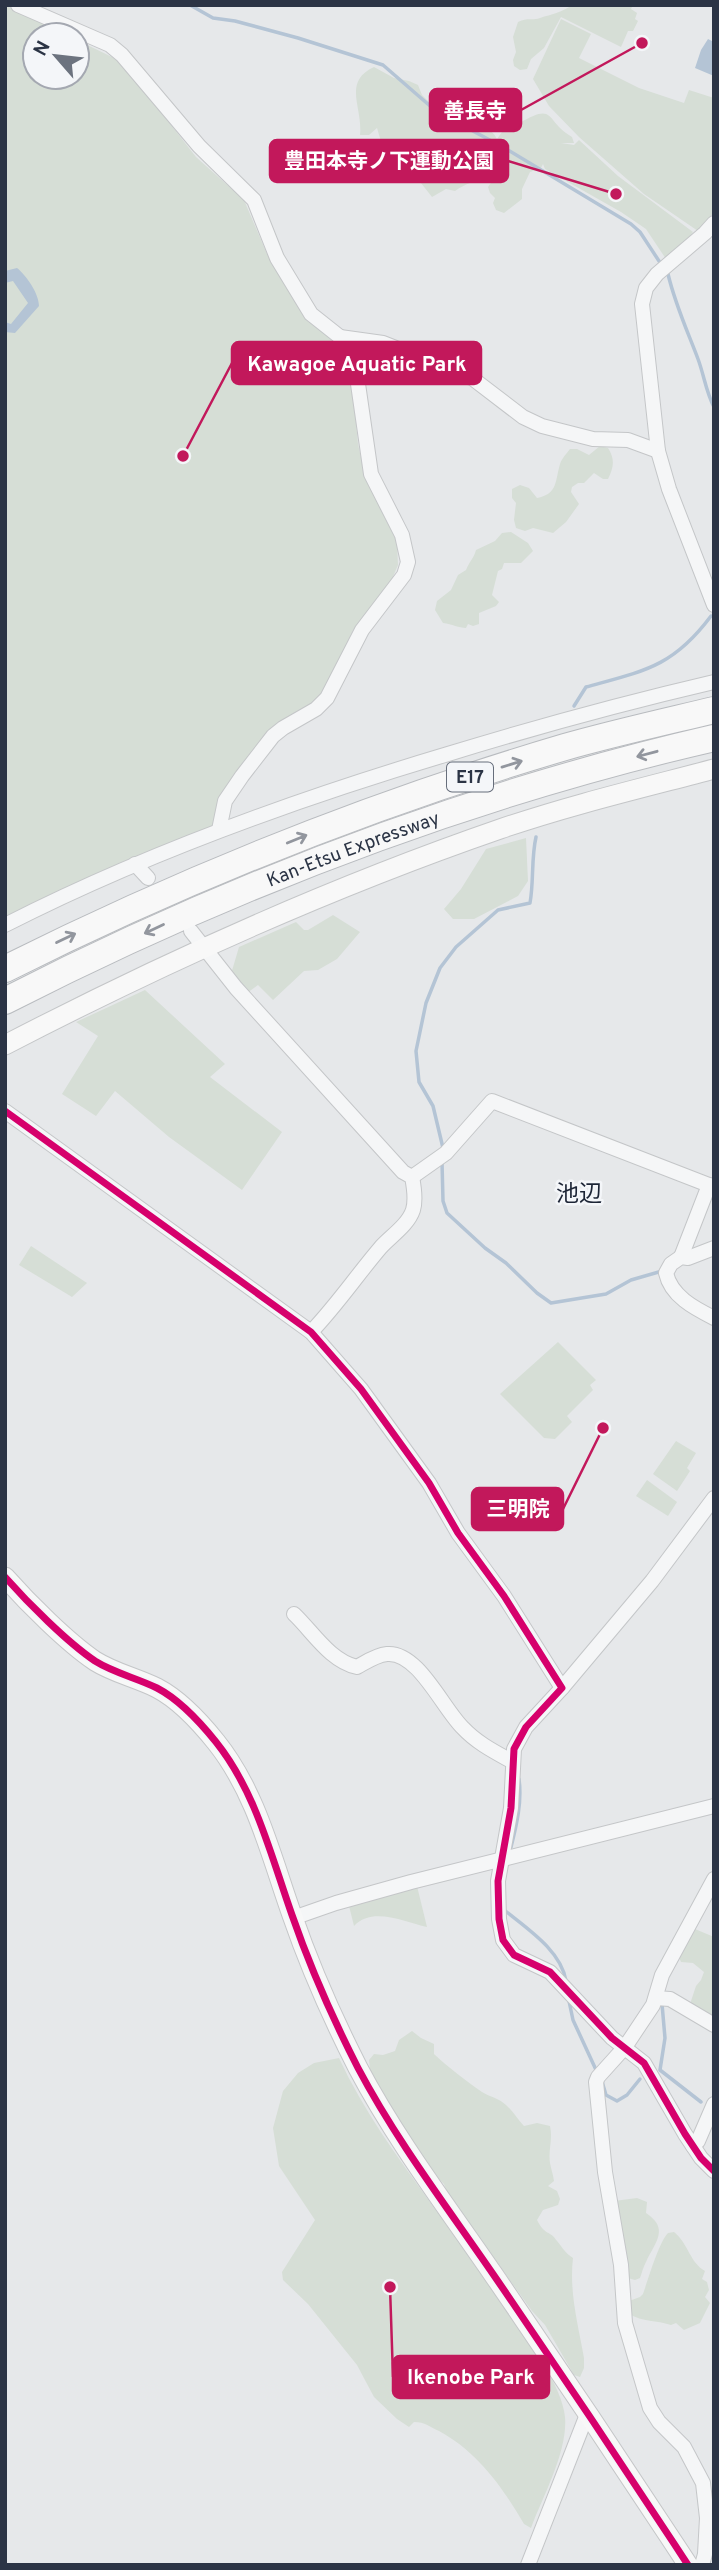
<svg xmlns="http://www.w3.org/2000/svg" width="719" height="2570" font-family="Overpass,'Noto Sans JP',sans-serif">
  <rect width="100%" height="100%" fill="#e6e8ea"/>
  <g fill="#d6ded6">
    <path d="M5,5L67,35H35V77H77V40L112,57L125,66L196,157L244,200L267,254L307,319L337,345L347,365L352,383L358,444L363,467L392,529L397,543L398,565L389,586L353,630L326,687L316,701L292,714L271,730L210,829L5,920Z"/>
    <path d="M572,5H633L631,9L637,13L635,19L638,21L633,31H628L621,47L561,17L544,48L531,59L527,69L520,70L514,66L513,60L516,52L513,37L518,22C528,17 532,21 540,18C552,14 561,13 572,5Z"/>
    <path d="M561,19L591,34L579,58L639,88L684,103L689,90L714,98V212L698,231L644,194L579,137L549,106L533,79Z"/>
    <path d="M374,67L394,78L409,81L418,85L422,95L436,109L458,111L467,122C479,123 491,127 497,139L509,122L518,124C557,101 544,121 572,137L574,143H561L574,145L579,140L618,176L693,232L684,245L666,259L646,229L621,212L545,169L543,164L541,168L530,172L522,189V199L504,213L496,210L493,203L495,198L490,193L488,187L493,180L486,176C475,182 466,183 455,191L446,189L432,197L417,178L409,177L396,158L385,155L377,128L369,135H360C363,107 342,82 374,67Z"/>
    <path d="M600,446L608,448C615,459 614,467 608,479H603L594,473L584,483H578L572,487L571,492L579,504L566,522L553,533L533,528L525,531L516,528L514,520L516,503L512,498V489L520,485L529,488L537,498C558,494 555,481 560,464C562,458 567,453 570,449H577L589,455Z"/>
    <path d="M511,532L528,543L533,551L521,563H504L502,569L498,571L492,595L499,602L496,606L479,613V624L473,626L468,624L466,628C459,628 452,624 443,623L435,610L437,601L451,590L458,575L466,570C469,562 474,558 476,550L495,541L502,533Z"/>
    <path d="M526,838L528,881L518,896L474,919H453L444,909L461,889L486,849Z"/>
    <path d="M333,915L360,932L337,959L318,970L304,971L273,1000L258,985L247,993L231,974L239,947L296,922L304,930H308Z"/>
    <path d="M145,990L225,1064L210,1077L282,1132L242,1190L169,1137L115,1091L96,1116L62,1094L98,1036L76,1022Z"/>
    <path d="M31,1246L87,1283L72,1297L19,1265Z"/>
    <path d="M558,1342L596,1380L590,1385L593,1390L567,1416L572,1422L555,1439L544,1438L500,1394Z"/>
    <path d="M676,1441L696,1453L687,1468L690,1471L677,1491L653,1474Z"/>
    <path d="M647,1480L677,1502L668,1516L636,1496Z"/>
    <path d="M417,1886L427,1927C405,1922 372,1906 354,1926L349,1906Z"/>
    <path d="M695,1929L714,1937V2022L690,2004L696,1986L701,1980L704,1972L693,1963L681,1962L679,1957L690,1934Z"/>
    <path d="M412,2031L421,2038L434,2044V2054C448,2067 466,2081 482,2092C490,2097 499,2098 506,2105C513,2111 517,2119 524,2126L537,2123L550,2126C553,2139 548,2151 550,2163C551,2169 553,2174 554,2181L548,2186L557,2191L560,2199L558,2205L543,2210L537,2220C545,2236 550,2230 557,2241C563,2248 565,2253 573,2258C569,2292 578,2324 584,2358V2368L580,2377L574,2375L545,2325L532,2311L447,2192L444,2184L430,2170L389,2107L379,2086L371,2077L369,2060L374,2054L383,2055L395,2051L399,2040Z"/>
    <path d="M339,2058C363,2110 396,2155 430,2202C456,2238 481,2274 506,2311C525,2339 562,2383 565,2417C568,2451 543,2496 531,2528L524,2524C503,2488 478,2452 439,2431C430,2427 425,2422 414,2422L409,2427L397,2419L374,2397L357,2365L308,2304L283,2280L282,2272L315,2220L279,2166L273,2128L283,2091L298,2073L314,2063Z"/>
    <path d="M637,2198L647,2202L646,2213C670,2229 655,2242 646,2262C643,2267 642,2273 640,2278L635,2280L628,2278L614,2201Z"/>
    <path d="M674,2232C688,2243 690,2263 705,2271L702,2279L707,2282L709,2290L705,2297L710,2303L700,2323L684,2330L676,2323L671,2325C656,2320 643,2322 629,2314V2301L640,2297L643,2294C648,2280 659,2242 668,2233Z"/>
  </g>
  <g fill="#b4c4d5">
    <path d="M708,39L714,42V76L695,68L701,50Z"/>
    <path d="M17,268C27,276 39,294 39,306L15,333L5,332V322L11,324L28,303L13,281L5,283V271Z"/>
  </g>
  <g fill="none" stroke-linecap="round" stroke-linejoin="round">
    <g stroke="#b4c4d5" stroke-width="3.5">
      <path d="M190,5L213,18L235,21L298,38L383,65L437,112L503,147L631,224L640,232L659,261"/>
      <path d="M668,274C675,304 687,330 698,359C704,375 706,392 714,407"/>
      <path d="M574,706L586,687C644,671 673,667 711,616"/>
      <path d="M443,1148L433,1106L419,1082L416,1051L426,1003L440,968L456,947L498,910L530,903C534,881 531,859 536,837"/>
      <path d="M442,1162L443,1201L447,1213L485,1248L506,1263L537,1293L551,1303L606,1294L631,1280L662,1271"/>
      <path d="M511,1847C517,1824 522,1801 519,1779"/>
      <path d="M503,1909C526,1928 561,1950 566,1981"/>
      <path d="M569,2001L573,2020L597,2072"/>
      <path d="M662,2004L665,2038L660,2070L701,2102"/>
      <path d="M601,2078L606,2095L617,2101L627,2095L640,2079"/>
    </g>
    <g stroke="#c4c6c8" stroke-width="16">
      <g id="street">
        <path d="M18,5L110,45L122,55L199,146L254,200L277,258L311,314L340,337L351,354L357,377L371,474L402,535L408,562L404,575L362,630L327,698L316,709L283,728L273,736L242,776L225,801L219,830"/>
        <path d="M714,223L705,233L657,274L646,288L642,304L658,451L669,489L714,605"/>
        <path d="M340,337L383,343L416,356L429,365L472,378L523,417L542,426L593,439L628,440L658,451"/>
        <path d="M135,864L148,878"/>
        <path d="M5,925C146,853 297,799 448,754C536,727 624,703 714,682"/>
        <path d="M191,931L236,988L403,1172L412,1177C414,1187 416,1200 413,1210C408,1225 391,1236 381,1247C357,1275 337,1305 311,1332"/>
        <path d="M5,1111L311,1332L361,1389L429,1483L458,1533L504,1596L562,1688L526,1727L514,1749L511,1808L498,1881L499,1919L503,1940L514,1955L550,1972L612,2038L644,2063L685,2134L701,2158L714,2171"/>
        <path d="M412,1177L446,1153L492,1101L714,1187"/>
        <path d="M714,1248L688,1258L681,1257L671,1264L666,1273C671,1296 694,1308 714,1318"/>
        <path d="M681,1257L709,1185"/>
        <path d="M294,1614C313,1632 330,1661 357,1667C366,1662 376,1655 387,1654C418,1651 443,1709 463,1728C477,1743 495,1752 513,1762"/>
        <path d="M562,1688L652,1581L714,1498"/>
        <path d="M293,1918L336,1903L411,1882L714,1806"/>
        <path d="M656,1998L670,1999L714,2025"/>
        <path d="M693,2146L698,2141L714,2104"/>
        <path d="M528,2565L588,2412"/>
        <path d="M702,2565L705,2554L707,2518L703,2483L684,2447L659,2422L650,2408L625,2323L621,2265L605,2172L596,2082L598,2077L625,2047L653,2005L662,1975L714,1879"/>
      </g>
    </g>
    <g stroke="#c4c6c8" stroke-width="21">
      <g id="secondary">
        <path d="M5,1045C165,962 329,888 500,829C570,805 642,788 714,769"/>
        <path d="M5,1577C28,1603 67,1642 95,1661C114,1673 137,1678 157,1688C180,1700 200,1722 216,1742C256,1792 271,1856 292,1915C310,1967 333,2019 358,2068C396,2140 447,2207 493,2274C559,2370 624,2467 688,2565"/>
      </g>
    </g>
    <g stroke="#b8bbbf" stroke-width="28">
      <g id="highway">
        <path d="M5,969C185,879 372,804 565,747C614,733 664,722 714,710"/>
        <path id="s1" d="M5,1001C230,886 467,795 714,738"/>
      </g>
    </g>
    <use href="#street" stroke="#f5f6f7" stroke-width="14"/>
    <use href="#secondary" stroke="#f8f8f8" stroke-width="19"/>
    <use href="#highway" stroke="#f8f8f8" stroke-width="26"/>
    <g stroke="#f4f6f9" stroke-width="11">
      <g id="cycleway">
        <path d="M5,1111L311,1332L361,1389L429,1483L458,1533L504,1596L562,1688L526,1727L514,1749L511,1808L498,1881L499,1919L503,1940L514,1955L550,1972L612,2038L644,2063L685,2134L701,2158L714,2171"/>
        <path d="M5,1577C28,1603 67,1642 95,1661C114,1673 137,1678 157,1688C180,1700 200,1722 216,1742C256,1792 271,1856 292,1915C310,1967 333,2019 358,2068C396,2140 447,2207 493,2274C559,2370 624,2467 688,2565"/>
      </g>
    </g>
    <use href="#cycleway" stroke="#d6006c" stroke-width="7"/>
  </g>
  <defs><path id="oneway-shaft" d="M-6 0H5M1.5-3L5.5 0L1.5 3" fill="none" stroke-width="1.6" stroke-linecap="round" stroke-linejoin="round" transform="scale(1.75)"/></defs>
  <g stroke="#92969e">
    <use href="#oneway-shaft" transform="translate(647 754) rotate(165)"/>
    <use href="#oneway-shaft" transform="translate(512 764) rotate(-17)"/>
    <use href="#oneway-shaft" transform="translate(297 839) rotate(-22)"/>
    <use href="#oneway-shaft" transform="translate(154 929) rotate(155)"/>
    <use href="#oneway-shaft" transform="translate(66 938) rotate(-26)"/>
  </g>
  <g text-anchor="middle" stroke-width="5" stroke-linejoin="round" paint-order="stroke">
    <rect fill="#f4f6f9" stroke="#676e7b" stroke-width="2" x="447" y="762.5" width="46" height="29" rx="5"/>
    <g font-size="18" font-weight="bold" fill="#2b3445">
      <text x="470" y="783">E17</text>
    </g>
    <g font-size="19" fill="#2b3445" stroke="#f4f6f9">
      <text dy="7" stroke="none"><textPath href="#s1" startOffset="380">Kan-Etsu Expressway</textPath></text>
    </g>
    <g font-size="23" fill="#1d2536" stroke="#f4f6f9">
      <text x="579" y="1201">池辺</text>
    </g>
  </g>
  <path fill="none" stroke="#c2185b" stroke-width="2.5" d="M642 43L521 110M616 194L508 161M183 456L232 363M603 1428L563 1509M390 2287L393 2377"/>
  <g fill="#c2185b" stroke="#f4f6f9" stroke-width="2.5">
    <circle cx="642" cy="43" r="7"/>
    <circle cx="616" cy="194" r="7"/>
    <circle cx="183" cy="456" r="7"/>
    <circle cx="603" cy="1428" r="7"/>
    <circle cx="390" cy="2287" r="7"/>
  </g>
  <g fill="#c2185b" stroke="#c2185b" stroke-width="2.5">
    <rect x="430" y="89" width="91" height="42" rx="7"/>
    <rect x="270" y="140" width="238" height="42" rx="7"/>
    <rect x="232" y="342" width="249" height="42" rx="7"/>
    <rect x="472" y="1488" width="91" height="42" rx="7"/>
    <rect x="393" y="2356" width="156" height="42" rx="7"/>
  </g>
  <g font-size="21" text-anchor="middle" font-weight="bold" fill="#fff">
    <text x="475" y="118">善長寺</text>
    <text x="389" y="168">豊田本寺ノ下運動公園</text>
    <text x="357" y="371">Kawagoe Aquatic Park</text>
    <text x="518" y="1516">三明院</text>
    <text x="471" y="2384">Ikenobe Park</text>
  </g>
  <rect width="719" height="2570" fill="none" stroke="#2b3445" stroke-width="14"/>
  <g transform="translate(56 56) rotate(298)"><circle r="33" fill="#f4f6f9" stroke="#a4a8b1" stroke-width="2"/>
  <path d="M0-5L12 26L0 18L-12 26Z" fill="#6c737f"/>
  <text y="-10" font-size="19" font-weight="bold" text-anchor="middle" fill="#2b3445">N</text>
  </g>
</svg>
